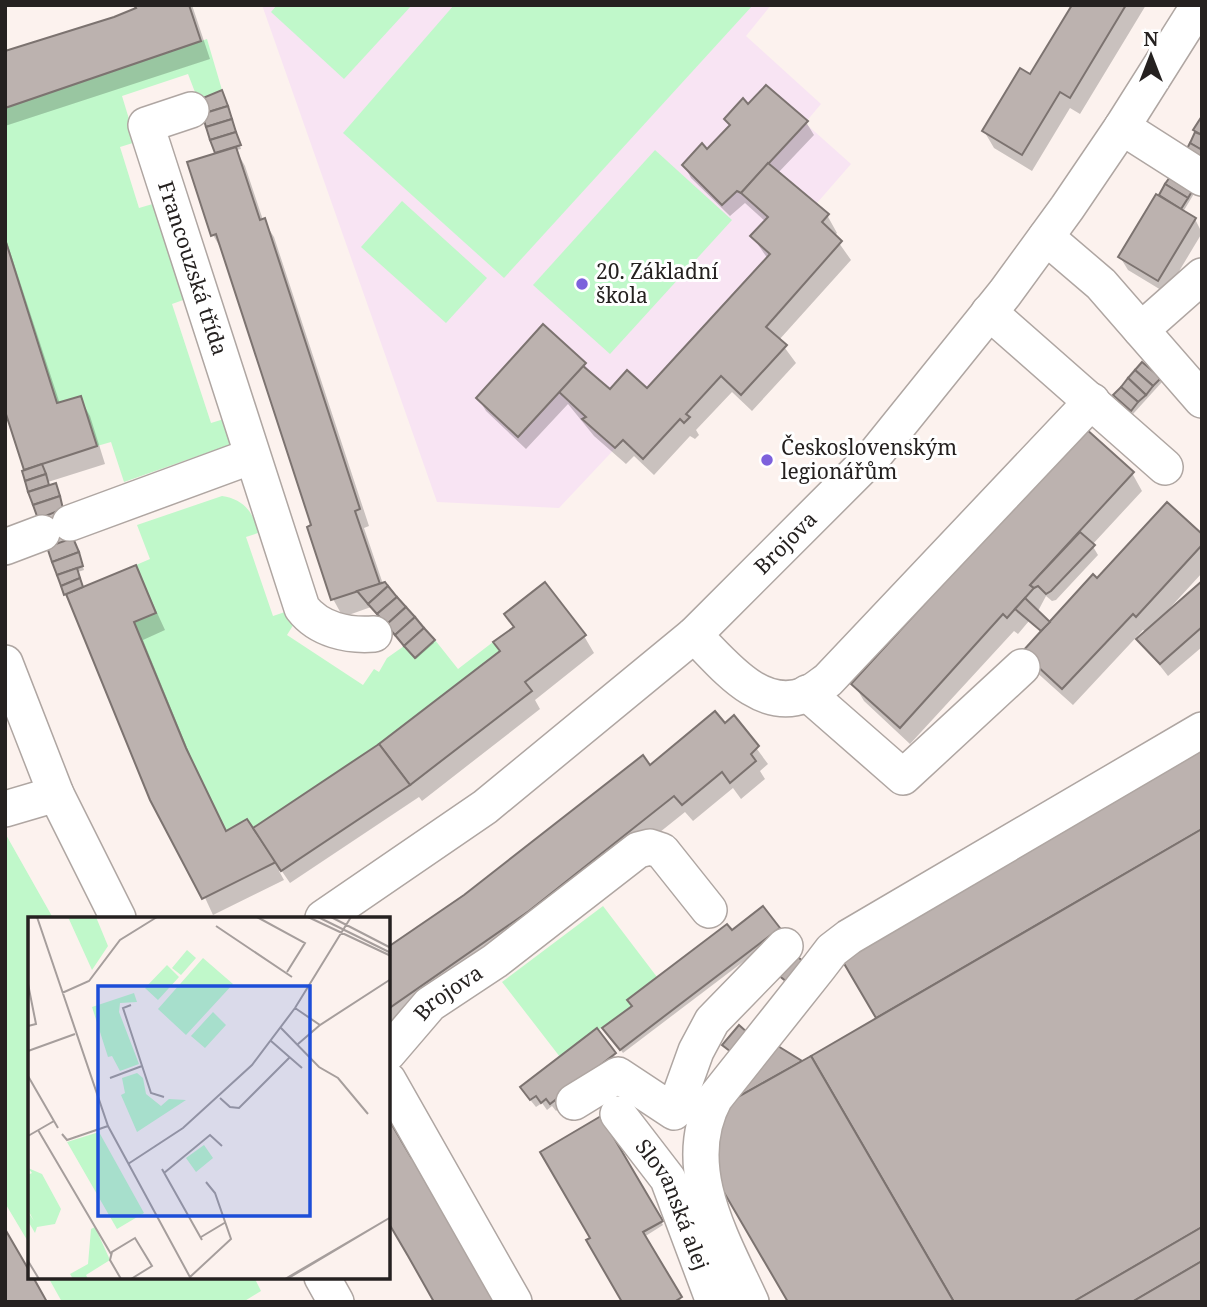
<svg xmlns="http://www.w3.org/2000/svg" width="1207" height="1307" font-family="'Noto Serif',serif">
  <rect width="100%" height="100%" fill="#fcf2ee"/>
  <path fill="#f8e4f3" d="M262,5H771L746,36L821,104L805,123L851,164L817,203L829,214L822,222L842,241L767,326L787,345L741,395L721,376L686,413L690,417L684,423L679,420L643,459L623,440L559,508L437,502Z"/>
  <g fill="#c0f8ca">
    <path d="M277,5H412L344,79L271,12Z"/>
    <path d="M454,5H753L504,278L343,133Z"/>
    <path d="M207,39L222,90L198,100L188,74L122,96L136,142L120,147L139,208L156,203L186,299L172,304L211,423L224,419L232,444L124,482L111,442L97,446L81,397L57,403L6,246L5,108Z"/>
    <path d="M655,150L732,220L610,354L533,285Z"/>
    <path d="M402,201L487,278L446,323L361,247Z"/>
    <path d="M222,496C243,499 254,512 258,533L246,537L273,616L294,609L297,619L287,635L363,685L374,669L379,672L387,658L404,646L415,658L435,640L458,669L493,642L500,651L379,744L253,828L247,819L226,831L186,748L134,622L156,612L136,565L150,559L137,525Z"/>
    <path d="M5,833L53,918H30V1245L5,1203Z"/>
    <path d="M603,906L657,977L628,1000L632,1006L560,1057L502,982Z"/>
    <path d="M48,1277H254L261,1291L243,1302H62Z"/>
  </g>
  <g fill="#0003">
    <path d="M136,5H192L210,59L5,126V53L138,9Z"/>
    <path d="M1074,5H1146L1080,114L1070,108L1032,171L994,148L984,131L1031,77Z"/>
    <path d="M224,98L241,149L236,150L245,166L263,220L274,237L369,526L364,528L383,584L434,643L416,659L371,607L343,617L333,599L309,528L313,527L223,252L213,235L216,152Z"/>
    <path d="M749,107L806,122L814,135L777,174L827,215L837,233L834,236L851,260L779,340L796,363L752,411L732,392L696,430L699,435L695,439L690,436L654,475L634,456L626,464L594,436L568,404L526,449L486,411L478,398L544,326L611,391H647L768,259L752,236L766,222L745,203L730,216L691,178L684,165L707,151L731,127L726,119Z"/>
    <path d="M1172,176L1195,192L1183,212L1195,219L1202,233L1166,293L1128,270L1120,257Z"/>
    <path d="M5,236L60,404L80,398L90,416L105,464L48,482L49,486L57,488L84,570L78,572L83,589L136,567L165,630L143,640L195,767L226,832L253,831L380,746L502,652L514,629L506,615L584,636L594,653L535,700L540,709L422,801L419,797L290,883L281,870L279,871L284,880L213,915L65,594L24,472L26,471L5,406Z"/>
    <path d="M1160,379L1162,382L1133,414L1115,396Z"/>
    <path d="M1132,473L1142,491L1092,545L1098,555L1056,600L1052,601L1046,596L1037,613L1049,625L1097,581L1202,536V573L1169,609L1170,611L1202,583V647L1168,676L1139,639L1146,632L1143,630L1073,705L1034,670L1042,632L1029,621L1018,634L1014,631L910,744L864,701L854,684Z"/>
    <path d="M734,718L768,764L760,771L765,779L741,799L733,788L693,821L685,812L539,929L388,1033V949L649,767Z"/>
    <path d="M1202,745V1302H790L740,1098L774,1045L801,1062L878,1018L841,956Z"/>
    <path d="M762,908L781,933L623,1053L607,1032Z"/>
    <path d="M597,1031L619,1063L556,1111L552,1106L547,1110L542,1103L536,1107L527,1096Z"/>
    <path d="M601,1119L663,1225L644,1237L682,1302H624L593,1238Z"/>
  </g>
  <g fill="#bcb2af" stroke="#7c7370" stroke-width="2">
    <path d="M134,5H189L201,41L5,108V51L114,17L136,8Z"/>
    <path d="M1072,5H1126L1070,98L1060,92L1022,155L982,131L1020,68L1030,74Z"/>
    <path d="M766,85L808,121L741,193L737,191L722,205L682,165L702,143L707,149L730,125L724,119L743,98L748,104Z"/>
    <path d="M222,90L228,106L202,114L198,100Z"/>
    <path d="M228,106L232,119L206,127L202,114Z"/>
    <path d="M1202,116V135L1193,130Z"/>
    <path d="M232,119L236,132L210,140L206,127Z"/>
    <path d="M236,132L241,145L215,153L210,140Z"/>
    <path d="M1195,132L1202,135V150L1190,143Z"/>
    <path d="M1190,143L1202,150V164L1184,154Z"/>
    <path d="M236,147L260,220L265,218L360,509L355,511L380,584L331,600L307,527L311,525L216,234L211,236L187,162Z"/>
    <path d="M768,163L829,214L822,222L842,241L766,327L787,345L741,395L721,376L686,414L690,417L684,423L680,419L643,459L623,440L615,448L582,419L586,417L558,391L583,366L610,389L627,370L647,388L770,254L750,236L768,217L741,193Z"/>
    <path d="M1172,174L1194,188L1188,198L1165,184Z"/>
    <path d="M1165,184L1188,198L1181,209L1159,195Z"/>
    <path d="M1156,194L1196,218L1158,281L1118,257Z"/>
    <path d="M5,239L57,403L81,396L97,446L24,470L5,411Z"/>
    <path d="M543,324L586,363L518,437L476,398Z"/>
    <path d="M1142,362L1161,378L1153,386L1135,370Z"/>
    <path d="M1135,370L1153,386L1146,395L1128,378Z"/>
    <path d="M1128,378L1146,395L1138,402L1121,387Z"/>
    <path d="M1121,387L1138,402L1131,411L1113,395Z"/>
    <path d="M1085,428L1134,472L1030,585L1034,588L1015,609L1007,618L1003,614L900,728L851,684Z"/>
    <path d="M42,464L46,474L25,481L22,471Z"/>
    <path d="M46,474L49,485L28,492L25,481Z"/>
    <path d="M56,483L60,496L33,505L28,492Z"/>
    <path d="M60,496L63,509L38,519L33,505Z"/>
    <path d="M1167,502L1202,534V545L1136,617L1133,614L1062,689L1022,652L1093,574L1097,578Z"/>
    <path d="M1080,532L1095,545L1051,591L1046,594L1038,586L1034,588L1030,585Z"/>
    <path d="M73,538L79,552L52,562L47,547Z"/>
    <path d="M79,552L83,566L57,575L52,562Z"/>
    <path d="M136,565L156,613L134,622L186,748L226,831L247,819L276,862L202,899L150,800L66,594Z"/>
    <path d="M77,568L80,578L61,586L57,575Z"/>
    <path d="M80,578L83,587L64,595L61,586Z"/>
    <path d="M1202,581V627L1160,664L1136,639Z"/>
    <path d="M385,582L388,586L368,604L357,591Z"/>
    <path d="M545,582L586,635L525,682L532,691L410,785L379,744L500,651L493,642L514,627L504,614Z"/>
    <path d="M388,586L397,597L377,614L368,604Z"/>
    <path d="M397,597L406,607L386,625L377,614Z"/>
    <path d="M1025,598L1050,622L1041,631L1015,609Z"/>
    <path d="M406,607L415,617L395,635L386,625Z"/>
    <path d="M415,617L424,628L404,646L395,635Z"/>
    <path d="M424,628L435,640L415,658L404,646Z"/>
    <path d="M715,711L725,723L734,715L759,746L751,754L756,761L730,783L722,772L682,805L674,796L529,911L388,1009V947L464,895L643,755L650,765Z"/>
    <path d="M1202,743V829L876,1018L839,955Z"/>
    <path d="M379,744L410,785L281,871L253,828Z"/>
    <path d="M1202,829V1227L1073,1302H954L811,1056Z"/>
    <path d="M763,906L780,928L620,1050L602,1028L632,1006L627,1000L727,924L732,930Z"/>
    <path d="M794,954L804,962L787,982L777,974Z"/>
    <path d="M739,1025L748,1033L731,1052L722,1045Z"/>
    <path d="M597,1028L616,1053L550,1104L546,1099L541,1103L536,1096L530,1100L520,1087Z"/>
    <path d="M773,1043L802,1061L738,1097Z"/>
    <path d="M811,1056L940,1278L954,1302H788L715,1177L713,1158L724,1105Z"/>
    <path d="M601,1116L663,1221L643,1232L682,1297L674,1302H622L586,1240L590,1238L540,1152Z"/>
    <path d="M388,1118L411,1157L414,1155L418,1163L416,1165L495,1302H434L408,1256L388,1222Z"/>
    <path d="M1202,1227V1261L1132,1302H1073Z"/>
    <path d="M5,1229L30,1272V1277H33L47,1302H5Z"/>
    <path d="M1202,1261V1302H1132Z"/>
  </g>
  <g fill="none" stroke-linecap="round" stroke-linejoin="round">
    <g stroke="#afa6a2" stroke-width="38">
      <g id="minor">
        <path id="s1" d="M191,110L146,125L302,608C319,630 348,636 374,634"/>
        <path d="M1122,127L1202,178"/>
        <path d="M1046,237L1101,284L1202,400"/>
        <path d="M989,312L1165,467"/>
        <path d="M1141,330L1202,276"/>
        <path d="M70,523L252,456"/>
        <path d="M5,547L42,533"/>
        <path d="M694,635C722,662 759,713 805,695C813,692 821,685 828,680L1092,401"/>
        <path d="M5,663L56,794L118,918"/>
        <path d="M807,693L903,777L1022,667"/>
        <path d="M5,809L56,794"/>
        <path id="s2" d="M323,918L485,807L694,635L877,452L1005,293L1067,208L1122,127L1199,5"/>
        <path id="s3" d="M388,1053L430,1004L495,961L638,850L650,847L662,851L709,910"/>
        <path d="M388,1080L514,1302"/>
        <path d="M574,1102L618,1075L674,1112L696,1051L712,1021L785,946"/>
        <path id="s4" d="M618,1114L668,1179L714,1302"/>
        <path d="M322,1277L336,1302"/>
        <path d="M751,1302C722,1239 678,1166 715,1098L819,967L832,950L849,937L1202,730"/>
      </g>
    </g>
    <use href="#minor" stroke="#fff" stroke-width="35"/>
  </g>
  <g fill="#7d61dc" stroke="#fff" stroke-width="2.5">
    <circle cx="582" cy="284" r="7"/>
    <circle cx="767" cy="460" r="7"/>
  </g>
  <g text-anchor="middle" stroke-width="6" stroke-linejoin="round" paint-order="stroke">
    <g font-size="21" fill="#252120" stroke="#fff">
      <text dy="7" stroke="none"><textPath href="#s1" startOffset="198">Francouzská třída</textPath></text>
      <text dy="7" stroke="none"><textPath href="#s2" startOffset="597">Brojova</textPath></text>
      <text dy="7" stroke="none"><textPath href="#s3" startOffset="86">Brojova</textPath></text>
      <text dy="7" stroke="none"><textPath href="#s4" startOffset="107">Slovanská alej</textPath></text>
    </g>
    <g font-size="21" fill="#252120" stroke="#fff" text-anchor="start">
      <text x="596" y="279">20. Základní<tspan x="596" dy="24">škola</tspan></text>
      <text x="781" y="455">Československým<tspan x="781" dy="24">legionářům</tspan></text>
    </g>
  </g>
  <g transform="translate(28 917)">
    <rect width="362" height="362" fill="#fcf2ee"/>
    <path d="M40,0H68L80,29L64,53ZM159,33L168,41L153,58L144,51ZM175,41L205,67L158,118L130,92ZM139,48L151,60L130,83L117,71ZM106,76L109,85L92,86L91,95L111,147L92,154L84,139L80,140L64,90ZM185,95L198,108L177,131L163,119ZM109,156L115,161L118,177L133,189L141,182L158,183L109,215L93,178L97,176L94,161ZM71,215L116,296L89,312L39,225ZM176,228L185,241L168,255L158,241ZM0,251L14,257L33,292L27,307L9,310L7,316L0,304V295L6,304L0,293V258L4,256ZM67,310L82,343L58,358L60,362H45L42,357L60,347L63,312Z" fill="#c0f8ca"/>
    <path fill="none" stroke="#a69e9c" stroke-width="2" d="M9,0L80,209L163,362M229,0L277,26L259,55M280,0L363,39M290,0L363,36M303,0L363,31M188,9L264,60M0,67L8,107L0,109M34,76L61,64L92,23L129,0M103,88L95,91L123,176L136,180M267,91L292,108L363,62M253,111L291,150L310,161L340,197M243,124L274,151M270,127L292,108M0,134L47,117M0,159L30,211M82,161L114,149M192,181L202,190L211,191L262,140M10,213L83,337M34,217L39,223L80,209M0,219L26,204M100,247L155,211L224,148L267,91L323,0M134,252L174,323M136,256L182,218L194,229M173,320L198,305M0,344L11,362M162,360L203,322L187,276L178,265M93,362L82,343L84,335L107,321L124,349L103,362M149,362H171M257,362L363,300M259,362L363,300"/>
    <path fill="#1d4ed8" fill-opacity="0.15" stroke="#1d4ed8" stroke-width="3.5" d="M70,69H282V299H70Z"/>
    <rect width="362" height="362" fill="none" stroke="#252120" stroke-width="3.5"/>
  </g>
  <rect width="1207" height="1307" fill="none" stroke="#252120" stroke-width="14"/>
  <g transform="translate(1151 56)" stroke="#ffffff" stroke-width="5" paint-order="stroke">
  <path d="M0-5L12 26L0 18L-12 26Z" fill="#252120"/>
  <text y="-10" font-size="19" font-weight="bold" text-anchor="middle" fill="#252120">N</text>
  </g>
</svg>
